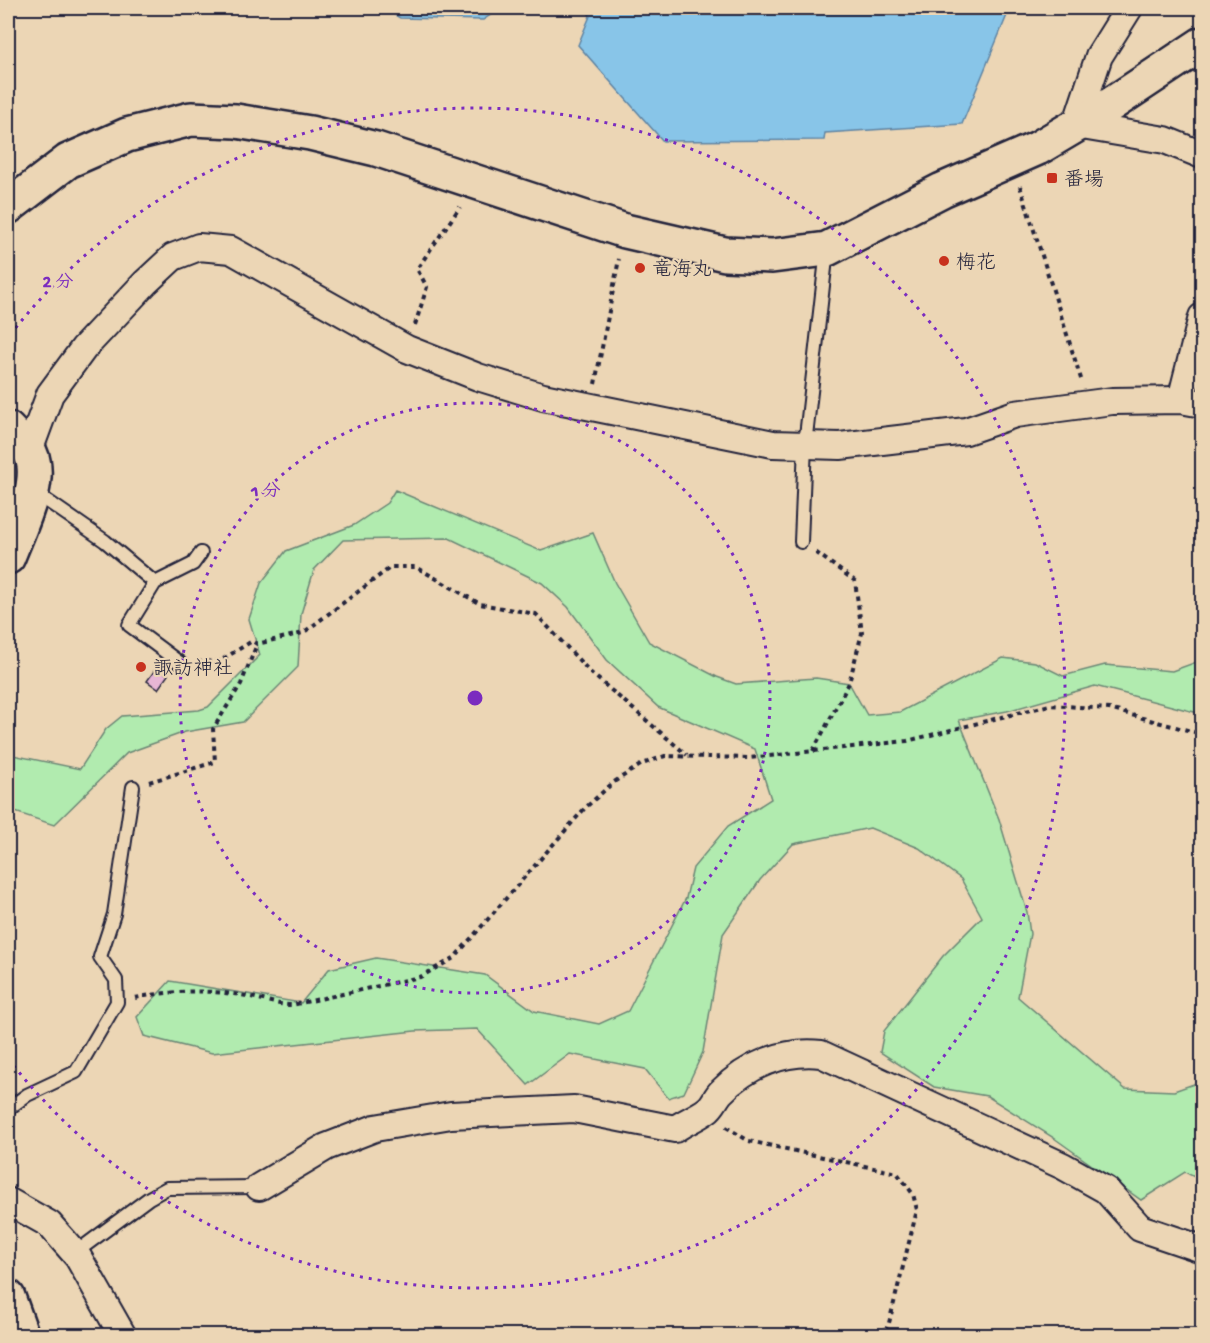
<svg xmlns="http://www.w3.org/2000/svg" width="1210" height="1343" font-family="'Gochi Hand','Klee One',sans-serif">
  <rect width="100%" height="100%" fill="#ecd6b5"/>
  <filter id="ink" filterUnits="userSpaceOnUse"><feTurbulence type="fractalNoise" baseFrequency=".0167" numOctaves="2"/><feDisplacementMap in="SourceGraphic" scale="12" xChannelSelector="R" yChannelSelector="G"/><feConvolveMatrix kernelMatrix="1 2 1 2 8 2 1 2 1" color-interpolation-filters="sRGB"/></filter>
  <g filter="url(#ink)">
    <path fill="#b1ebaf" stroke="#6a8675" stroke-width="1.5" d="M395,490L541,551L593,533L615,583L649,642L717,677L736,684L816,678L849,683L867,715L900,712L1003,658L1035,662L1063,676L1105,665L1172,671L1202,660V714L1095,686L1007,711L959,720L999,819L1027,912L1030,934L1018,997L1125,1089L1174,1091L1202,1081V1181L1185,1172L1141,1200L1054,1138L987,1096L934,1087L880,1052L884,1031L943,956L982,917L961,879L919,848L870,828L793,844L760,880L723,934L703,1052L684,1093L668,1098L645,1069L570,1054L528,1085L477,1029L415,1031L212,1053L144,1036L137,1017L170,981L301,1003L329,969L376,958L485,975L534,1011L599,1024L628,1011L686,898L693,868L728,826L771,799L755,749L658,707L607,660L568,607L542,583L449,538L343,540L314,570L301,614L298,667L243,722L185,732L127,753L54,825L15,812C6,792 5,775 13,755L80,769L106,729L122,716L199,710L208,707L260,655L249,619L261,583L286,551L354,525L387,503Z"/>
    <g fill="#88c5e8" stroke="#5f84a3" stroke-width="1.5">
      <path d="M383,8H501L483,20L400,18Z"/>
      <path d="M586,8H1010L962,124L825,133L824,140L663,141L578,45L590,16Z"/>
    </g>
    <path fill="#e7b6d5" stroke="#22223b" stroke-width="1.5" d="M157,667L168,675L158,689L147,681Z"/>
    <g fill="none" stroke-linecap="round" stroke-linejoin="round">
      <g stroke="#22223b" stroke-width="16">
        <g id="lane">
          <path d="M33,491L105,541L155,583"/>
          <path d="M801,542L805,445L827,250"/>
          <path d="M180,663L129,625L155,583L193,564L201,553"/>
          <path d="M8,1109L27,1095L76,1072L117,1002L116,980L100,957L114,914L133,787"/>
          <path d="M75,1253L149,1198L167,1188L259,1187"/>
        </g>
      </g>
      <g stroke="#22223b" stroke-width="30">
        <g id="street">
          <path d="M1129,8L1099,56L1076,125L1165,140L1202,155"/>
          <path d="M1181,400L1202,317"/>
          <path d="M29,451L50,394L84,348L145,283L173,257L199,247L231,250L407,349L478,377L543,397L773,444L840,446L966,431L1015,414L1112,401L1181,400L1202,404"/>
          <path d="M259,1187L326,1147L375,1128L451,1115L574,1109L675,1129C685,1122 698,1117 707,1110C713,1106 716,1097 721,1092C747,1065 784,1050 821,1054L1063,1166L1106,1190L1140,1228L1202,1249"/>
          <path d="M8,1201L49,1224L78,1257L123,1336"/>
        </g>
      </g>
      <g stroke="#22223b" stroke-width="38">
        <g id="secondary">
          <path d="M8,207L68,161L127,135L191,119L236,121L310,133L376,149L625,231L725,254L772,256L827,249L942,190L1038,148L1104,109L1202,44"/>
          <path d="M8,429C14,436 22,442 28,449C47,476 18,530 8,557"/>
          <path d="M8,1297L22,1336"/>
        </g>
      </g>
      <g stroke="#22223b" stroke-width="4" stroke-dasharray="4.5 4.5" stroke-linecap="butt">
        <path d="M1020,186L1082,382"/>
        <path d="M415,325L427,287L417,269L460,207"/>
        <path d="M595,384L619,259"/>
        <path d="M197,662L220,661L252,641L257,644L303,633L391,567H416L480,604L536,614L591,673L687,755"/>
        <path d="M813,751L849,683L862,633L855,581L814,551"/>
        <path d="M149,782L215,762L213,729L241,684L257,644"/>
        <path d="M135,998C172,990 213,989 251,997C265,1000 277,1005 292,1005L420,977L454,958L585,808L614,782L642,764L665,756L750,758L907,741L1050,705L1109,709L1202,734"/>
        <path d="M726,1127L749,1141L897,1173L913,1194L917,1210L889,1323L882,1336"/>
      </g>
      <use href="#lane" stroke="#ecd6b5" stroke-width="12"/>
      <use href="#street" stroke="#ecd6b5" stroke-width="26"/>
      <use href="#secondary" stroke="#ecd6b5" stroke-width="33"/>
    </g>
  </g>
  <g fill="none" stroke="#7b2cbf" stroke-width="3" stroke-dasharray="3 6">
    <circle cx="475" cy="698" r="295"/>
    <path d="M10 335A590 590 0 1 1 10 1061"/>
  </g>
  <g fill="#c8321e" stroke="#ecd6b5" stroke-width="2">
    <rect x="1046" y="172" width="12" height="12" rx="3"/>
    <circle cx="944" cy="261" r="6"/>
    <circle cx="640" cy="268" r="6"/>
    <circle cx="141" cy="667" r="6"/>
  </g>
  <g text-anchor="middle" stroke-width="4.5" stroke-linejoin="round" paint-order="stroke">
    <g font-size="20" fill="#22223b" stroke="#ecd6b5" text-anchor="start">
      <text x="1064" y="185">番場</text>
      <text x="956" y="268">梅花</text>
      <text x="652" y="275">竜海丸</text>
      <text x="153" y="674">諏訪神社</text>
    </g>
  </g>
  <circle cx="475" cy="698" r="9" fill="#7b2cbf" stroke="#ecd6b5" stroke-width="3"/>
  <g font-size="18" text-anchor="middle" font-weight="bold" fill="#7b2cbf" stroke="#ecd6b5" stroke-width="4.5" stroke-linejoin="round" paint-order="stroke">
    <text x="58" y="287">2 分</text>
    <text x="266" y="496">1 分</text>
  </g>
  <rect width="1210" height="1343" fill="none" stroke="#ecd6b5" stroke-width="30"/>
  <rect x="15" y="15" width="1180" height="1313" fill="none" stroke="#22223b" stroke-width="2" filter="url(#ink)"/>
</svg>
